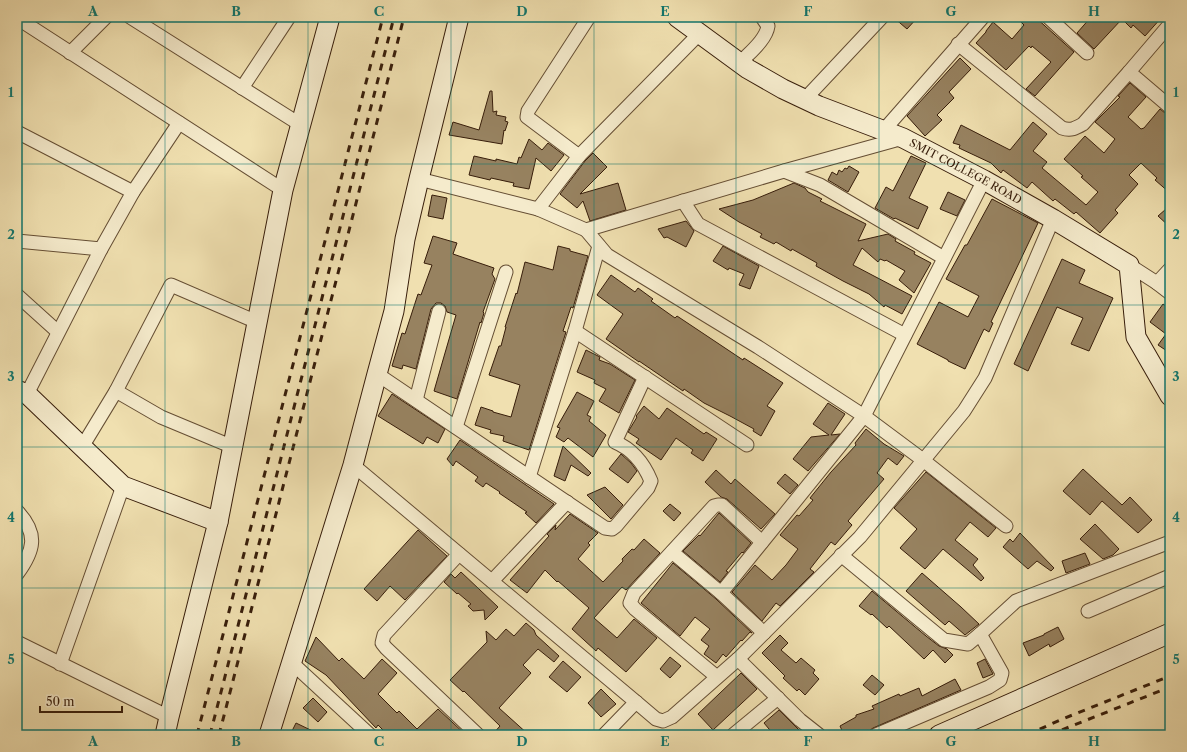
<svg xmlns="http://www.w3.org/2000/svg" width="1187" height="752" font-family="'Libre Caslon Text',serif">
  <rect width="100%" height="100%" fill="#f0e0b0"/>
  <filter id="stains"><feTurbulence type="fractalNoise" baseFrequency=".005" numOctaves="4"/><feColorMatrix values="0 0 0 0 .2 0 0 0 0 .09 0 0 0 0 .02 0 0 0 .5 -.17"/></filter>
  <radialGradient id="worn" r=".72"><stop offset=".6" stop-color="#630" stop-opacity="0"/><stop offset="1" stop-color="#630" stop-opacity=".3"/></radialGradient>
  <g fill="#978260" stroke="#371d0a">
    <path d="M893,17H918L907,29Z"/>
    <path d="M1016,17H1035L1074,52L1035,96L1026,89L1051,62L1032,46L1031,48L1029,46L1006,70L976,43L986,32V31L993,22L1012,39L1024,25Z"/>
    <path d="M1091,17H1162L1145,36L1133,25L1131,28L1122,19L1094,49L1077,33Z"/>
    <path d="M960,58L971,69L949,92L954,98L937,115L942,120L925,136L907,116Z"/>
    <path d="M1130,83L1146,97L1128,117L1141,129L1144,128L1160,109L1165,113L1170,115V193L1155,180L1157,178L1141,163L1129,175L1138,184L1115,210L1118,213L1100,233L1076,212L1074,214L1055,199L1053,201L1032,182L1027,188L1003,170L1001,173L991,163L959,148L960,145L953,143L961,125L1010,150L1033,122L1047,134L1033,151L1047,162L1042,168L1086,205L1098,192L1081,177L1083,176L1064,159L1085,136L1104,153L1115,139L1095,122L1120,97L1118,96Z"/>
    <path d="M490,91H492L493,112L497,111L496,115L506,117L505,121L508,122L505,131L504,130L502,144L449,135L453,122L479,130Z"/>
    <path d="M529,139L542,150L548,143L564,155L551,171L536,158L529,189L513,186L514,183L491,178L490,180L469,175L474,156L496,161V159L517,164L519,157L521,158Z"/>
    <path d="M593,153L607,167L580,194L618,183L626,210L590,221L583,201L577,208L560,194L585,161Z"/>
    <path d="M911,156L926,163L909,198L928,207L918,229L895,218L894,219L875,208L886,187L893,191Z"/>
    <path d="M849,166L859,172L848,192L828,180L832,172L837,175L839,170L842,172L845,168L847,169Z"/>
    <path d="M794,183L805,188L808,192L822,199L820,201L866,224L858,241L888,234L896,239L895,241L915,252L914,254L931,263L914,293L899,280L905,271L886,260L885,261L880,259L878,262L862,248L853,265L912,296L902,314L885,305L884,307L869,294L843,281L816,266L817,263L792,249L791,251L776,242L774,244L760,237L762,234L739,222L719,209L753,200Z"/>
    <path d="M948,192L965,200L957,216L940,209Z"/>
    <path d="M432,195L447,198L443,219L428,216Z"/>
    <path d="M992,199L1038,223L991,322L993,323L989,332L984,329L965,369L948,361V360L917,344L939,302L968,317L979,296L946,279L965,245H967Z"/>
    <path d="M1166,209L1170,213V227L1158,216Z"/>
    <path d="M686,221L694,231L686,247L667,237L664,238L658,229Z"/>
    <path d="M433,236L457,243L453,254L494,268L492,274L495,279L483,312L484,313L481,323L480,322L457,399L434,391L456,315L447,312L445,306L441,303H436L431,309L416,369L403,365L402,369L392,366L402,333L405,334L418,294L421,295L432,265L424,263Z"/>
    <path d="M558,246L570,249V251L588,256L573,308L571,307L563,331L566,332L529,450L503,441L504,436L490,433L491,430L475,425L481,407L493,411V412L511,417L520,385L489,375L499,346H501L506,327H505L516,293L517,294L525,262L553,270Z"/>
    <path d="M723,246L759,266L750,289L739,285L744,274L729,268L728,270L713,261Z"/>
    <path d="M1062,259L1085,270L1079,283L1113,298L1089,351L1071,344L1083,318L1057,307L1028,371L1014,364Z"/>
    <path d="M611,275L635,292L638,288L653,299L651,301L675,318L677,316L743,360L744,358L783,383L767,406L775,411L761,436L753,431L754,429L730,416L704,403L684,389L683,391L639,361V362L606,339L623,314L597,295Z"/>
    <path d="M1163,304L1170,309V353L1158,345L1166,334L1150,322Z"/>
    <path d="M586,350L600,357L599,360L610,364L635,380L619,413L599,401L606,389L594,383L595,380L577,372Z"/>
    <path d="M577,392L594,401L587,415L591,417L589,421L606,435L593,457L568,438L564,442L556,437L560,428L557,427Z"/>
    <path d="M392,394L445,429L438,443L427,437L423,444L378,416Z"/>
    <path d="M828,403L845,414L831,435L840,434L808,471L793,459L811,437L829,435L813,424Z"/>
    <path d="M644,406L659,419L667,408L704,434L706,432L717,439L703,461L691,453L693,450L676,438L661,460L636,443L639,439L628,432L637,417L636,416Z"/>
    <path d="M866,429L884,444L904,456L897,465L888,458L877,473L884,479L848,521L852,525L835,545L831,542L810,569L814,572L780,606L776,603L762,621L732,592L755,565L772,580L786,565L798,549L780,535L797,515L799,516L813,500L810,498L831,472L856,445L855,443Z"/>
    <path d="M460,440L523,483L554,504L536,523L525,513L527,512L499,493L500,492L486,483L483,487L475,481L478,477L456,461L453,466L447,459Z"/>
    <path d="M563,446L591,473L588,476L571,465L565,481L554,476Z"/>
    <path d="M621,454L631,463L637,471L628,483L609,469Z"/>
    <path d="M1083,469L1122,505L1130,497L1152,520L1138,533L1102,501L1090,515L1063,491Z"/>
    <path d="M716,470L731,484L735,479L775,514L761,529L727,499L721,497L705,482Z"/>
    <path d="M926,472L996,528L988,537L970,522L955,540L978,559L973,565L984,578L981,581L943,549L925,569L900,548L917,529L894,508Z"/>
    <path d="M785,474L798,485L790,494L777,483Z"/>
    <path d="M605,487L623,505L611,519L587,495Z"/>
    <path d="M670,504L681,513L674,521L663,511Z"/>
    <path d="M719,513L751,543L743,553L742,552L726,571L728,572L720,582L683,551L699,535L700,536Z"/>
    <path d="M570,514L598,533L588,543L590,545L578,559L603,582L623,561L622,559L632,549L634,550L644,539L660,553L626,590L622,587L594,618L617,638L634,619L657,638L626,672L598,648L596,651L572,629L589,608L558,581L557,582L545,570L527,593L510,580L549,536L547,534L556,525L555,530Z"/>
    <path d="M1095,524L1119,549L1113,555L1103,559L1080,539Z"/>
    <path d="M418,530L447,556L405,600L390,586L377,601L364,589Z"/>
    <path d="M1020,533L1054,568L1051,571L1037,561L1028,569L1003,547L1010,539L1013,542Z"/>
    <path d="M1085,553L1090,564L1066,573L1062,561Z"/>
    <path d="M673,563L716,599L752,633L750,632L742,641L741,640L726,657L723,654L716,663L704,654L709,646L701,640L710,629L695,617L680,636L641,603Z"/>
    <path d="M461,572L498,607L485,620L484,610L473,611L468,606L471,604L458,593L457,594L444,582L451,574L455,578Z"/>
    <path d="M922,573L961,607L979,624L965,635L949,621L945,625L906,591Z"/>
    <path d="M872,591L926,636L939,646L947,649L953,655L945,663L933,650L924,659L889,626L887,628L872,614L871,615L859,606Z"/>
    <path d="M526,623L534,630L536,635L559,656L554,662L538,649L523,665L531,673L499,708L529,735H492L500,726L464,691L463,692L450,680L487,642L486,631L496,640L506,629L514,636Z"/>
    <path d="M1058,627L1064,639L1050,647L1049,644L1029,656L1023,643L1044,635V634Z"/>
    <path d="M780,635L788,643L781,650L796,663L801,658L815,670L813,673L819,679L805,695L799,689L797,691L783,678L785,676L762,653Z"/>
    <path d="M316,637L339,661L342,658L364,679L382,659L397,673L378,694L397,713L399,711L417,729L438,709L466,735H388L378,725L376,728L326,675L305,661Z"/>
    <path d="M670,657L681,666L670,678L660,669Z"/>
    <path d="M985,659L993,674L983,678L977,663Z"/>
    <path d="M563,661L581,677L567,692L549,677Z"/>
    <path d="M741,673L757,689L713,730L698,714Z"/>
    <path d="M872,675L884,685L875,695L863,685Z"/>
    <path d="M955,679L961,690L873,728L869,731L858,735H844L840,726L856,717V715L874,709L872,706L899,694L900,696L919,688L922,696Z"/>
    <path d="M601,689L616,704L601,717L588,703Z"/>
    <path d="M313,698L327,712L318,722L303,708Z"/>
    <path d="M779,710L799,730L794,735H774L764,723Z"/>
    <path d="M296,723L321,735H290Z"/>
  </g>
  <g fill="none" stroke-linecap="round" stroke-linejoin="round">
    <g stroke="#654e34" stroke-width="15">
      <g id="street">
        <path d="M130,17L301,125"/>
        <path d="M1048,17L1087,53"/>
        <path d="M17,18L283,190"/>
        <path d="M1170,24L1129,72L1170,107"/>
        <path d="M958,44L1062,128C1071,131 1076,128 1083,124L1129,72"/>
        <path d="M70,53L106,17"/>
        <path d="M740,63C749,53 766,40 768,26L762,17"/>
        <path d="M242,88L289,17"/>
        <path d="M805,99L882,17"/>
        <path d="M884,130L983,17"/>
        <path d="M17,132L133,192"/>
        <path d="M579,156L527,117L528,111L589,17"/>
        <path d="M784,171L820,185L944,258"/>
        <path d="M419,179L538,209L586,230L784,171L903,138"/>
        <path d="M683,201L698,224L905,335"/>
        <path d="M538,209L579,156L700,33"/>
        <path d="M586,230L607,255L758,347L864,416L923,460L1006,526"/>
        <path d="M17,241L101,249"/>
        <path d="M1129,265L1157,283L1170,269"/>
        <path d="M1157,283L1170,293"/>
        <path d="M17,295L58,332"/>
        <path d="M575,331L747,445"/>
        <path d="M377,374L605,528L612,529L616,526L648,488L651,481C644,464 632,449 615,442L645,377"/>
        <path d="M116,391L161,417L233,447"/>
        <path d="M27,394L101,249L133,192L179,123"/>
        <path d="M416,400L439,311"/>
        <path d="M456,427L506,272"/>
        <path d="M82,447L116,391L171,285L257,322"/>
        <path d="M353,465L636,702L656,719L663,721L672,717L738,659L860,537L964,411L985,378L1053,219"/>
        <path d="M529,477L575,331L599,246"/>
        <path d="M17,511C39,534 34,551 17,574"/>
        <path d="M672,552L721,593L764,633"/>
        <path d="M459,554L384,635L382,643L386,648L478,735"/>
        <path d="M841,555L944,640L968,644L980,634L1016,601L1170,542"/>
        <path d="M492,581L567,502"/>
        <path d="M721,593L864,416L984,180"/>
        <path d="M1088,611L1170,576"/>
        <path d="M17,642L169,717"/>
        <path d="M738,659L800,720L819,735"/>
        <path d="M292,663L370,735"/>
        <path d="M60,664L123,486"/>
        <path d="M717,677L635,609L630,603L634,593L714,506L718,505H722L762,542"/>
        <path d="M604,735L636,702"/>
        <path d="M733,735L778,698"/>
        <path d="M876,735L989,687L1000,680L1002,673L980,634"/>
      </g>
    </g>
    <g stroke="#371d0a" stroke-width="21">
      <g id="secondary">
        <path id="s1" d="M677,17L748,69L783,89L819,106L903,138L984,180L1053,219L1129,265L1136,337L1170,396"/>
        <path d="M17,390L27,394L123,486L218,522"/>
        <path d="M165,735L169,717L218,522L283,190L330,17"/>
        <path d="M269,735L353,465L377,374L394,311L405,239L419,179L459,17"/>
        <path d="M939,735L1170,633"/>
      </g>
    </g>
    <use href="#street" stroke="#f5ebcc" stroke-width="13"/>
    <use href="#secondary" stroke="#f5ebcc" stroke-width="19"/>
    <g stroke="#371d0a" stroke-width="3" stroke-dasharray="7 7" stroke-linecap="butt">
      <path d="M197,735L383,17"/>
      <path d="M210,735L394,17"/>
      <path d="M219,735L404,17"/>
      <path d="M1027,735L1060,720L1170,676"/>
      <path d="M1049,735L1170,687"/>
    </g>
  </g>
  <path fill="none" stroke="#0f766e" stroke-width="1" stroke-opacity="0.55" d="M165,17V735M308,17V735M451,17V735M594,17V735M736,17V735M879,17V735M1022,17V735M17,164H1170M17,305H1170M17,447H1170M17,588H1170"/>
  <g text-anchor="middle" stroke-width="3" stroke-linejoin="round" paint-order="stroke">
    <g font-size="11" fill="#371d0a" stroke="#f5ebcc">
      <text dy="4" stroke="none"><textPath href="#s1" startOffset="329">SMIT COLLEGE ROAD</textPath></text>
    </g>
  </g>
  <rect width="1187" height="752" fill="none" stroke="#f0e0b0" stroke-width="44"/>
  <path d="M40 706v6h82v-6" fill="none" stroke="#371d0a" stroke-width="2"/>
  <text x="46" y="706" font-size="12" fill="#371d0a" stroke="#f5ebcc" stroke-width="3" paint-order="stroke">50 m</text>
  <rect x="22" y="22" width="1143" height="708" fill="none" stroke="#0f766e" stroke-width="1.5"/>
  <g font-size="13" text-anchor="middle" font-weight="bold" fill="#0f766e">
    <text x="93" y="16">A</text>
    <text x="236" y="16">B</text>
    <text x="379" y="16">C</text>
    <text x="522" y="16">D</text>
    <text x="665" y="16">E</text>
    <text x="808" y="16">F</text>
    <text x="951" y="16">G</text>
    <text x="1094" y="16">H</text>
    <text x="11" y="97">1</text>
    <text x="1176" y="97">1</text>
    <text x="11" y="239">2</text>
    <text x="1176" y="239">2</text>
    <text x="11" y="381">3</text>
    <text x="1176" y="381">3</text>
    <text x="11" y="522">4</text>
    <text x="1176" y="522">4</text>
    <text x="11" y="664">5</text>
    <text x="1176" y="664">5</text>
    <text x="93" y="746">A</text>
    <text x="236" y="746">B</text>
    <text x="379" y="746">C</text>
    <text x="522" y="746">D</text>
    <text x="665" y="746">E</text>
    <text x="808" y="746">F</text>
    <text x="951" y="746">G</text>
    <text x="1094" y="746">H</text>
  </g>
  <rect width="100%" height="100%" filter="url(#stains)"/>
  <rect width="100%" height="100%" fill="url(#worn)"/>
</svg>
